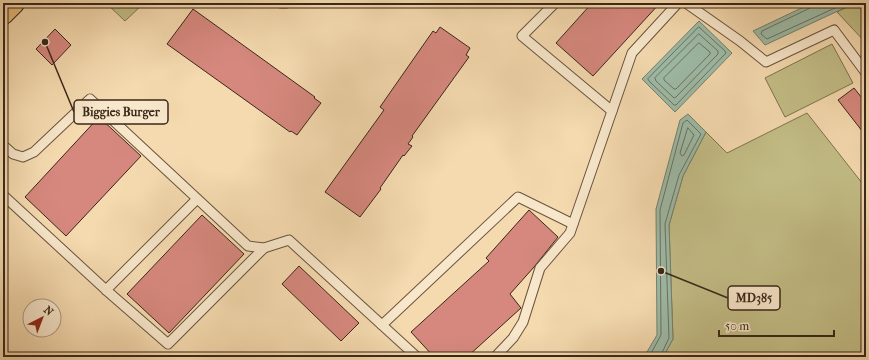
<svg xmlns="http://www.w3.org/2000/svg" width="869" height="360" font-family="'IM FELL French Canon',serif">
  <rect width="100%" height="100%" fill="#f5daaf"/>
  <filter id="stains"><feTurbulence type="fractalNoise" baseFrequency=".005" numOctaves="4"/><feColorMatrix values="0 0 0 0 .2 0 0 0 0 .09 0 0 0 0 .02 0 0 0 .5 -.17"/></filter>
  <radialGradient id="worn" r=".72"><stop offset=".6" stop-color="#630" stop-opacity="0"/><stop offset="1" stop-color="#630" stop-opacity=".3"/></radialGradient>
  <g fill="#c3bd86" stroke="#7e7250">
    <path d="M106,3H144L125,21Z"/>
    <path d="M855,3H866V43L837,12Z"/>
    <path d="M832,44L853,83L785,117L765,78Z"/>
    <path d="M807,113L866,188V357H663L673,339L669,225L683,176L706,132L727,153Z"/>
  </g>
  <g fill="#9dbba7" stroke="#75806e">
    <path d="M812,3H855L765,45L753,31Z"/>
    <path d="M699,21L732,53L675,112L642,79Z"/>
    <path d="M688,114L706,132L683,176L669,225L673,339L663,357H644L657,335L656,209L680,120Z"/>
  </g>
  <g fill="none" stroke-linecap="round" stroke-linejoin="round">
    <g stroke="#6c7160" stroke-width="1">
      <path d="M812,3L810,8L762,31L761,34L767,39L846,3"/>
      <path d="M699,27L725,51L726,53L676,105H674L649,81L648,79Z"/>
      <path d="M699,34L718,51V54L676,97L674,98L656,81L655,78Z"/>
      <path d="M699,43L710,52V54L676,89H674L664,80V78Z"/>
      <path d="M688,128L694,135L684,155L682,156L680,153L687,130Z"/>
      <path d="M649,357L661,335L660,210L683,123L687,120L701,134L679,175L665,224L669,338L660,357"/>
    </g>
  </g>
  <g fill="#d6887e" stroke="#3a2719">
    <path d="M592,3H660L593,76L556,43Z"/>
    <path d="M193,9L315,97L314,98L321,103L297,135L291,131L290,132L167,44Z"/>
    <path d="M440,27L470,48L466,55L469,57L412,136L413,137L408,144L412,146L404,156L403,155L380,188L381,189L360,217L325,192L384,110L380,107L433,31L436,33Z"/>
    <path d="M55,29L71,45L52,65L36,49Z"/>
    <path d="M854,88L866,103V136L838,100Z"/>
    <path d="M99,117L141,156L66,236L25,197Z"/>
    <path d="M529,210L558,237L534,267L510,294L521,308L467,357H434L411,332L489,261L486,258Z"/>
    <path d="M202,215L244,254L169,333L127,294Z"/>
    <path d="M299,266L359,323L341,341L282,284Z"/>
  </g>
  <g fill="none" stroke-linecap="round" stroke-linejoin="round">
    <g stroke="#69543e" stroke-width="11">
      <g id="service">
        <path d="M281,3H286"/>
        <path d="M555,3L522,36L612,111"/>
        <path d="M686,3L740,41L766,62L834,30L866,73"/>
        <path d="M3,145L13,154L23,157L34,152L90,99L248,246L264,248L289,240L417,357"/>
        <path d="M3,195L106,290L168,344L264,248"/>
        <path d="M106,290L197,199"/>
        <path d="M382,325L518,197L573,224"/>
        <path d="M495,357L513,338L523,322L540,268L570,233L632,53L678,3"/>
      </g>
    </g>
    <g stroke="#3a2719" stroke-width="24">
      <path id="primary" d="M3,13L13,3"/>
    </g>
    <use href="#service" stroke="#f8e7cb" stroke-width="9"/>
    <use href="#primary" stroke="#eabd78" stroke-width="22"/>
  </g>
  <path fill="none" stroke="#3a2719" stroke-width="1.5" d="M45 42L74 112M661 271L728 298"/>
  <g fill="#3a2719" stroke="#f8e7cb" stroke-width="1.5">
    <circle cx="45" cy="42" r="4"/>
    <circle cx="661" cy="271" r="4"/>
  </g>
  <g fill="#f8e7cb" stroke="#3a2719" stroke-width="1.5">
    <rect x="74" y="100" width="94" height="24" rx="4"/>
    <rect x="728" y="286" width="52" height="24" rx="4"/>
  </g>
  <g font-size="12" text-anchor="middle" font-weight="bold" fill="#3a2719">
    <text x="121" y="116">Biggies Burger</text>
    <text x="754" y="302">MD385</text>
  </g>
  <rect width="869" height="360" fill="none" stroke="#f5daaf" stroke-width="16"/>
  <rect x="4" y="4" width="861" height="352" fill="none" stroke="#3a2719" stroke-width="2"/>
  <rect x="8" y="8" width="853" height="344" fill="none" stroke="#3a2719"/>
  <g transform="translate(42 318) rotate(42)"><circle r="19" fill="#f8e7cb" stroke="#ac9a84"/>
  <path d="M0-3L7 15L0 10L-7 15Z" fill="#8f2418"/>
  <text y="-6" font-size="11" font-weight="bold" text-anchor="middle" fill="#3a2719">N</text>
  </g>
  <path d="M719 330v6h115v-6" fill="none" stroke="#3a2719" stroke-width="2"/>
  <text x="725" y="330" font-size="12" fill="#3a2719" stroke="#f8e7cb" stroke-width="3" paint-order="stroke">50 m</text>
  <rect width="100%" height="100%" filter="url(#stains)"/>
  <rect width="100%" height="100%" fill="url(#worn)"/>
</svg>
